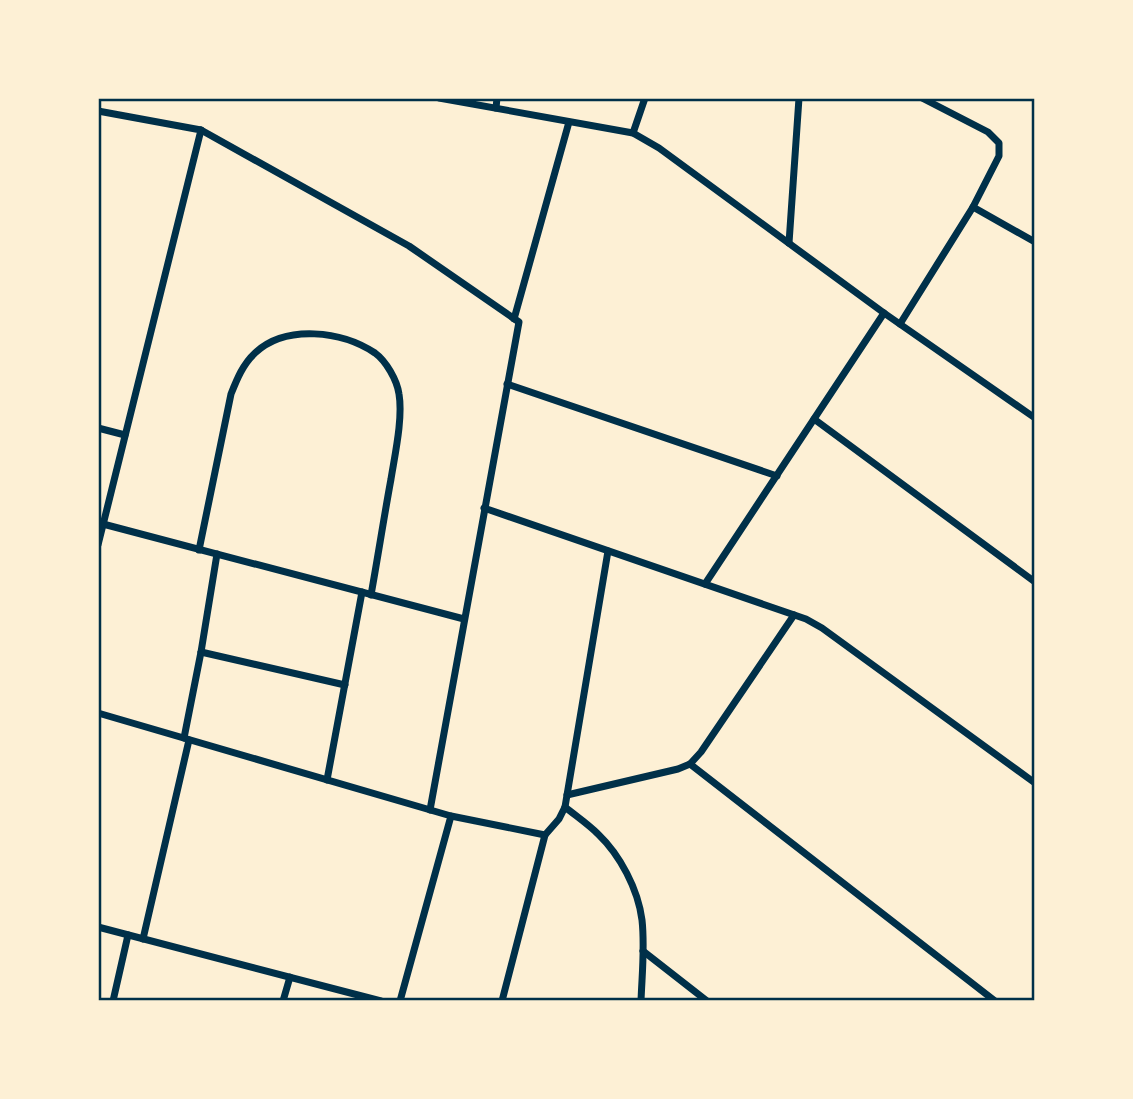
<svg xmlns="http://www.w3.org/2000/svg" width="1133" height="1099" font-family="Inter,sans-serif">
  <rect width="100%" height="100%" fill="#fdf0d5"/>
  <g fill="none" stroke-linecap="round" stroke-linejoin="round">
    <g stroke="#003049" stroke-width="7">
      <path d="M439,98L633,133L659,148L884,313L1035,418"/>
      <path d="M496,108L497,98"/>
      <path d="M98,111L201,130L98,545"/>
      <path d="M201,130L409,246L519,322L430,810"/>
      <path d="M633,133L645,98"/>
      <path d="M973,207L1035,242"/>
      <path d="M789,243L799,98"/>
      <path d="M514,319L569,122"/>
      <path d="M900,324L973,207L999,156V143L988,132L922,98"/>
      <path d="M507,384L777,476"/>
      <path d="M814,419L1035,582"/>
      <path d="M98,428L125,435"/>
      <path d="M484,508L806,619L822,628L1035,783"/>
      <path d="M103,524L464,619"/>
      <path d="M199,550L231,394C237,379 243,364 255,353C286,324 342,331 375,353C386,361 397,380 399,394C403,418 395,454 391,479C384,517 378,556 371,595"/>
      <path d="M705,584L884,313"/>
      <path d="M201,652L345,685"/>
      <path d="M98,713L451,816L400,1001"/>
      <path d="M184,738L201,652L217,554"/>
      <path d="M690,764L995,1001"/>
      <path d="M327,780L362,592"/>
      <path d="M567,795L678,769L690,764L701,752L794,615"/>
      <path d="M565,807C576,816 588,824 598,834C620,855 638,889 642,920C645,947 642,974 641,1001"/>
      <path d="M451,816L545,835L502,1001"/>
      <path d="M545,835L559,819L565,807L608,551"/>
      <path d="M98,927L381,1001"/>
      <path d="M143,939L189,740"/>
      <path d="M643,951L707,1001"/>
      <path d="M113,1001L128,935"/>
      <path d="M283,1001L290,977"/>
    </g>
  </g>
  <rect width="1133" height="1099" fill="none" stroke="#fdf0d5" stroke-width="200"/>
  <rect x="100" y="100" width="933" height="899" fill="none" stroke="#003049" stroke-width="2.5"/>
</svg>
